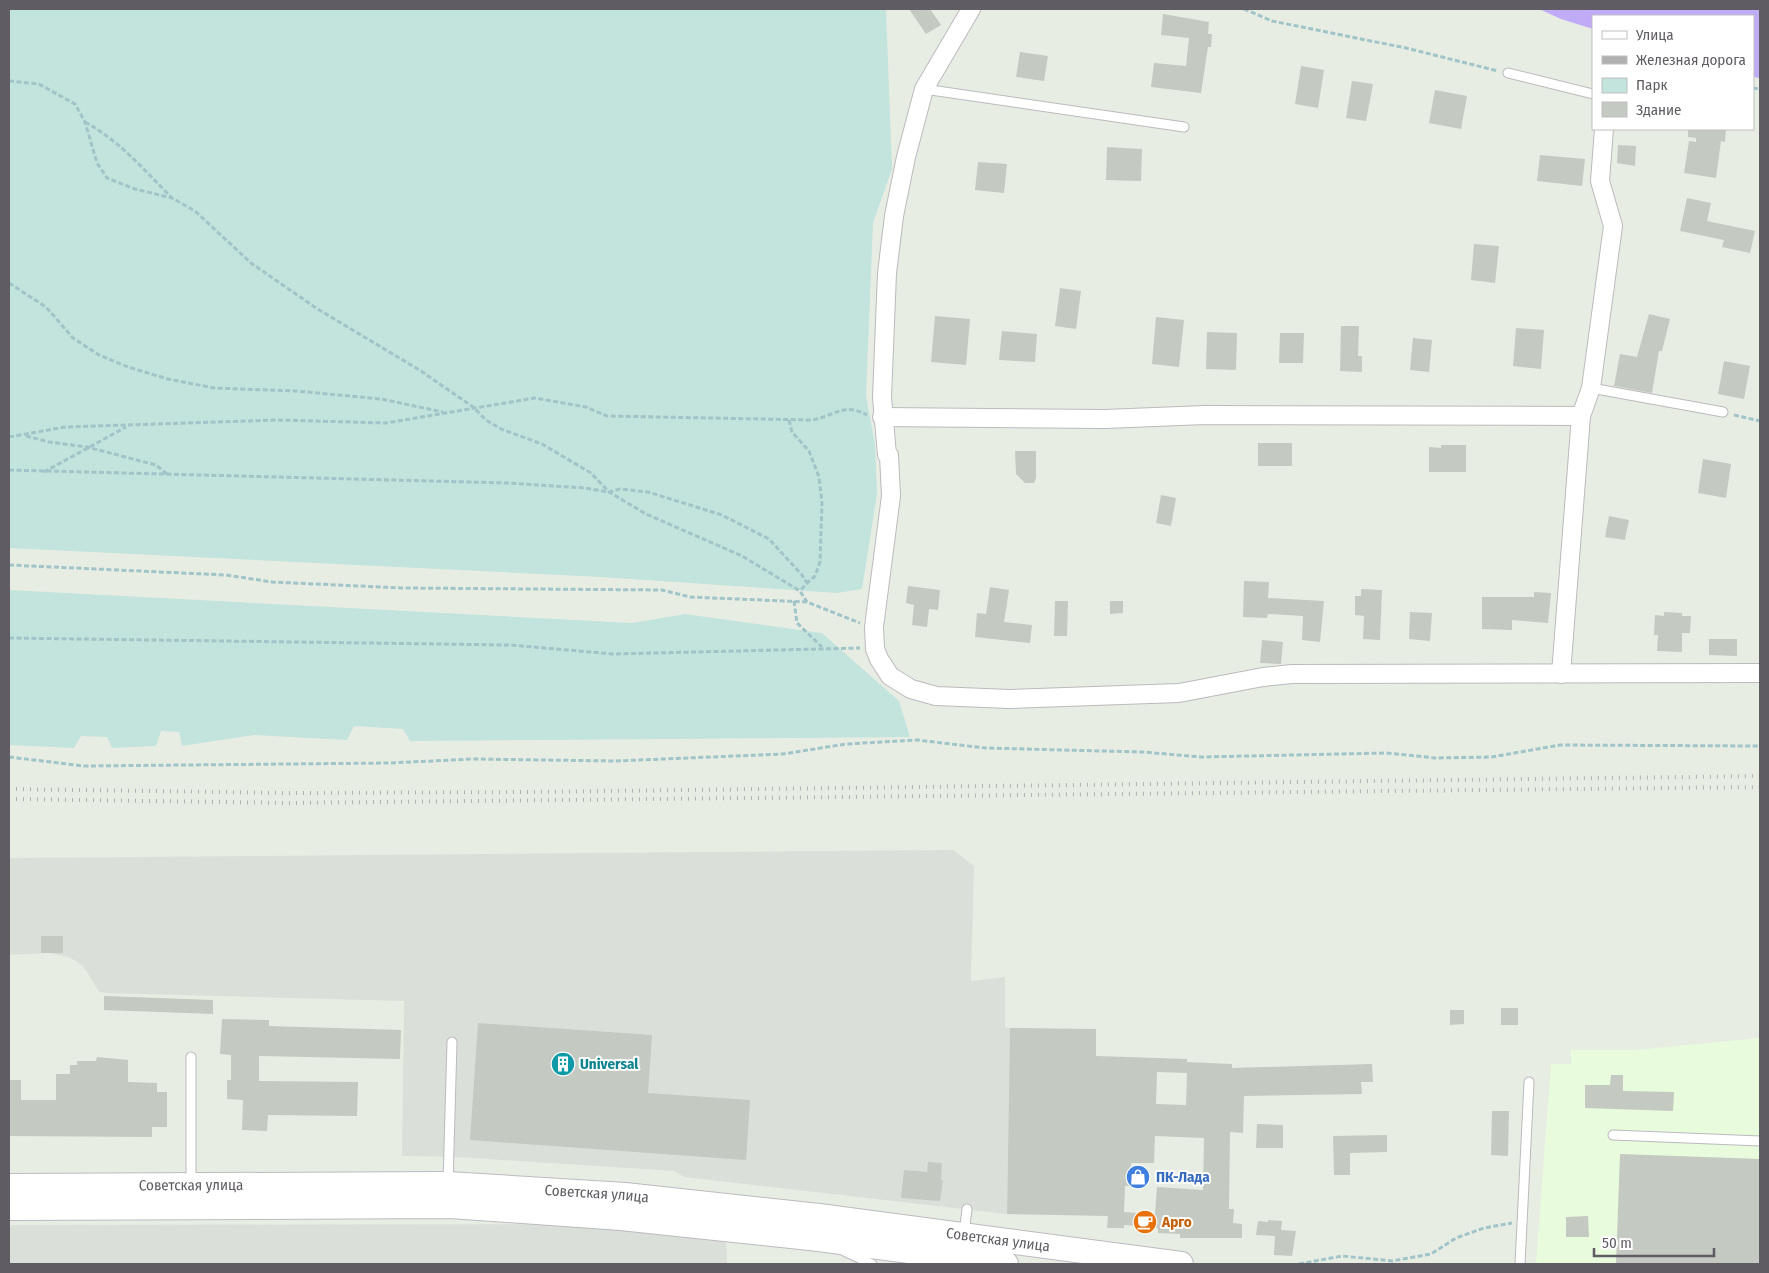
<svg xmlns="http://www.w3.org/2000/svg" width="1769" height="1273" font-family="'Fira Sans Condensed',sans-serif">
  <rect width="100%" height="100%" fill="#e8ede4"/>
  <path fill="#e8fbdc" d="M1760,1038V1264H1536L1551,1064H1571V1050H1636Z"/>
  <g fill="#dbdfd9">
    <path d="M953,850L974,866L971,981L1005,977V1027L1010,1028L1007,1214L684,1177L674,1171L456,1157L402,1156L404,1001L107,993L99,992L85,969L78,962L68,957L49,953L9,955V858Z"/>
    <path d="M612,1224L726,1236L727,1264H9V1232L11,1225Z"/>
  </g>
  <g fill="#c3e3dd">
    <path d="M9,9H886L892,169L873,223L866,396L875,445L877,494L862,589L837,593L601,577L9,548Z"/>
    <path d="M9,590L632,623L685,614L822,633L899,701L910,737L410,741L403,729L354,726L347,740L254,735L182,746L179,732L161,731L156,746L112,748L107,737L81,736L74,748L9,745Z"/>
  </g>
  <path fill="#c0abf7" d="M1539,9H1760V78L1753,77V16H1593V29L1561,19Z"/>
  <g fill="#c4c9c1" fill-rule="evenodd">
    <path d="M909,9H930L941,25L926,34Z"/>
    <path d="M1163,14L1209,22L1208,34H1212L1211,47H1208L1201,93L1151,87L1154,63L1186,66L1189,38L1161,35Z"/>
    <path d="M1020,52L1048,56L1044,81L1016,77Z"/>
    <path d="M1301,66L1324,70L1318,108L1295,104Z"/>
    <path d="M1352,81L1373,84L1366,121L1346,118Z"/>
    <path d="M1435,90L1467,96L1461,129L1429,123Z"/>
    <path d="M1688,129H1726L1725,142L1721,141L1716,178L1684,173L1689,141L1696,142V138L1688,137Z"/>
    <path d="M1618,145L1636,146L1635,166L1617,163Z"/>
    <path d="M1107,147L1142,149L1141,181L1106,180Z"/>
    <path d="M1540,155L1585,159L1582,186L1537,181Z"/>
    <path d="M978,162L1007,164L1004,193L975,190Z"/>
    <path d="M1687,198L1711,203L1707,221L1755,231L1750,253L1722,247L1724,240L1680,231Z"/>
    <path d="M1474,244L1499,246L1495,283L1471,280Z"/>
    <path d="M1060,288L1081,291L1076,329L1055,326Z"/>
    <path d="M1649,314L1670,319L1662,351H1659L1652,393L1614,386L1620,354L1637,357Z"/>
    <path d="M935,316L970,319L966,365L931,362Z"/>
    <path d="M1156,317L1184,320L1179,367L1152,364Z"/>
    <path d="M1341,326H1359L1358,356H1362V372L1340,371Z"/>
    <path d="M1516,328L1544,330L1541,369L1513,366Z"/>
    <path d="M1002,331L1037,334L1035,362L999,360Z"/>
    <path d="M1207,332L1237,333L1236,370L1206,369Z"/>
    <path d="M1280,333H1304L1303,363H1279Z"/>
    <path d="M1413,338L1432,340L1429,372L1410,370Z"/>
    <path d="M1724,361L1750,366L1744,399L1718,394Z"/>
    <rect x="1258" y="443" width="34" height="23"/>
    <path d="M1441,445H1466V472H1429V447L1441,448Z"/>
    <path d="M1015,451H1036V478L1034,483H1025L1016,474Z"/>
    <path d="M1703,459L1731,464L1726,498L1698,493Z"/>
    <path d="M1161,495L1176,498L1171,526L1156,523Z"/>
    <path d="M1609,516L1629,520L1625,540L1605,537Z"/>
    <path d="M1244,581L1269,582L1268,598L1324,601L1320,642L1302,640L1303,616L1268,614L1267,618L1243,617Z"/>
    <path d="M908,586L940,590L938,610L929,609L927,627L912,625L914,605L906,603Z"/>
    <path d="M990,587L1009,590L1004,622L1032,625L1030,643L975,637L977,613L986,614Z"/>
    <path d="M1361,589L1382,590L1380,640L1363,639L1364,616L1355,615V596H1361Z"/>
    <path d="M1534,592L1551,593L1548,623L1512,620V630L1482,629V597H1534Z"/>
    <path d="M1055,601H1068L1067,636H1054Z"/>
    <path d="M1110,601H1123V613L1110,614Z"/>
    <path d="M1410,612L1432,613L1430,641L1409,639Z"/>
    <path d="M1664,612L1682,613V616H1691L1690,633H1682V652L1657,651L1658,635H1654L1655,615L1664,616Z"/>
    <path d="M1709,639H1737V656L1709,655Z"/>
    <path d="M1262,640L1283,642L1281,664L1260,663Z"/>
    <rect x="41" y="936" width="22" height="17"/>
    <path d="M104,996L213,1000V1014L104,1010Z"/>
    <rect x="1501" y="1008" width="17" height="17"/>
    <path d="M1450,1010H1464V1024L1450,1025Z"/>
    <path d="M222,1019L269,1020V1026L401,1030L400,1059L259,1056V1081L358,1082L357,1116L268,1115L267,1131L242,1130L243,1100L227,1099V1080H231V1055L220,1054Z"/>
    <path d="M478,1023L652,1035L648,1093L750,1100L746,1160L470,1140Z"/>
    <path d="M1010,1028L1096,1029V1056L1187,1059V1073V1062L1232,1064V1068L1372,1064L1373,1082H1361L1362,1094L1244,1096L1243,1133L1230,1132L1229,1209H1234L1233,1223L1242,1224V1238H1180V1234L1158,1233V1229L1154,1227L1124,1225V1228H1107L1108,1216L1007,1214ZM1157,1072L1187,1073L1186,1105L1156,1104ZM1155,1136L1204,1138L1203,1190L1157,1187L1155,1214L1124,1212L1125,1186H1131V1163H1154Z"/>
    <path d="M97,1057L128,1060V1082L157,1083V1092H167V1127H152V1137L9,1136V1080H21V1100H56V1074H70V1065H77V1061H96Z"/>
    <path d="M1611,1075H1623V1091L1674,1092L1673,1111L1585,1108V1085H1610Z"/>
    <path d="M1492,1111H1509L1508,1156L1491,1155Z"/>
    <path d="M1257,1124L1283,1125V1148H1256Z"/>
    <path d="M1387,1135V1152L1350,1153V1175H1334L1333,1136Z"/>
    <path d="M1620,1154L1760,1159V1264H1616Z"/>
    <path d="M928,1162L942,1163L941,1180H943L940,1201L901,1198L904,1170L927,1172Z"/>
    <path d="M1588,1216L1589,1237H1566V1217Z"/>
    <path d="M1268,1220L1282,1221L1281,1230L1296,1231L1292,1256L1274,1255L1275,1236L1256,1235L1258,1221L1268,1222Z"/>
  </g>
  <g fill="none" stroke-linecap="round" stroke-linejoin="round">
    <g stroke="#bcb9bf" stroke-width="11">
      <g id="service">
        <path d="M1508,73L1593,94"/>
        <path d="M924,89L1184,127"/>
        <path d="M1591,388L1723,412"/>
        <path d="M191,1057V1185"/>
        <path d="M1613,1135L1760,1141"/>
        <path d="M448,1184L452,1042"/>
        <path d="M964,1234L967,1209"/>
        <path d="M844,1251L872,1264"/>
        <path d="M1520,1264L1529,1082"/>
      </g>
    </g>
    <g stroke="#bcb9bf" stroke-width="20">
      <g id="minor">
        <path d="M971,9L924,89L906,157L894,216L887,273L882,397L887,455H889L891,496L874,627L875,649L879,659L890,676L911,689L936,696L1009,699L1179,693L1263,677L1292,674L1760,673"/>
        <path d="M1581,416L1591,388L1613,226L1600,181L1604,129"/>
        <path d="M882,417L1105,419L1205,415L1581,416L1561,674"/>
      </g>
    </g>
    <g stroke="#bdbac1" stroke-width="26">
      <g id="secondary">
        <path id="s1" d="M9,1186L448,1184L625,1195L819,1216L1181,1264"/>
        <path d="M9,1208L450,1206L621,1218L819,1239L1006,1264"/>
      </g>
    </g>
    <g stroke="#a0c4c8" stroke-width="3" stroke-dasharray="5 2.5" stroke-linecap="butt">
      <path d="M1244,9L1272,21L1406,48L1498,71"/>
      <path d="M9,81L39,84L75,104L85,122L97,163L107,178L135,189L172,198L195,211L251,263L316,308L421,371L473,407L486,420L501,429L542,444L591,473L609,492L646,514L742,556L800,591L807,602"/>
      <path d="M1753,88L1760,89"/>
      <path d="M85,122C120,141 144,170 172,198"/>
      <path d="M9,283L46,307L73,338L99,355L128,367L168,379L214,388L296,391L381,399L443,412"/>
      <path d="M1734,415L1760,421"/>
      <path d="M789,420L792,432L809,451L819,477L822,503L820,562L815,576L807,583"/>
      <path d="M26,436L49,442L87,447L156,465L168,475"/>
      <path d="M9,437L65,427L278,420L386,423L535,398L586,407L607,416L812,420C835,416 843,402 867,415"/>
      <path d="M9,470L507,483L585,488L609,492L620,489L648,492L722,515L769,539L802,575L807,583L800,591"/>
      <path d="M44,472L126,427"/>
      <path d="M9,565L226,575L272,582L402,588L662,590L690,597L807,602L860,623"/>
      <path d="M794,601L797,623L822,647"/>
      <path d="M9,638L510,645L613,654L860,648"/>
      <path d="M9,757L84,766L390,763L472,759L615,761L783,754L846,744L917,740L985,748L1143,752L1201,757L1386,753L1435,758L1492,757L1560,745L1760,746"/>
      <path d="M1299,1264L1342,1256L1392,1261L1431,1254L1456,1238L1484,1228L1512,1223"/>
    </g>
    <use href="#service" stroke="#fff" stroke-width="9"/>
    <use href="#minor" stroke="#fff" stroke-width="18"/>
    <use href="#secondary" stroke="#fff" stroke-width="24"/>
    <g stroke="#b1b0b1" stroke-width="4" stroke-dasharray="1 6" stroke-linecap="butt">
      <path d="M9,789L289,793L531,792L1760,776"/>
      <path d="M9,799L289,803L1760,787"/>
    </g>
  </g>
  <defs>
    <g id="building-disc" transform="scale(1.25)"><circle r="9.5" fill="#0f9aa8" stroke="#fff"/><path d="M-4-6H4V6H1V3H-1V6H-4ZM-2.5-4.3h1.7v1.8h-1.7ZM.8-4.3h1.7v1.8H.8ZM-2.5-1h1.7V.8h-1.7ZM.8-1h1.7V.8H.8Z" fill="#fff"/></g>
    <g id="shop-disc" transform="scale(1.25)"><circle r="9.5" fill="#3f7fe0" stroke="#fff"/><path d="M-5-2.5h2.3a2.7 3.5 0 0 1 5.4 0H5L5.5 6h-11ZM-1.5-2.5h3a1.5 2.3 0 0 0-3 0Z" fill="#fff"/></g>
    <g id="cafe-disc" transform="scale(1.25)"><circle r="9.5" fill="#e8710a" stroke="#fff"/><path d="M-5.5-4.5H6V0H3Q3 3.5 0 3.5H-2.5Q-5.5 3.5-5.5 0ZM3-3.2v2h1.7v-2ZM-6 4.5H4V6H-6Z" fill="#fff"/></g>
  </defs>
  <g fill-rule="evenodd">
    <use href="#building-disc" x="563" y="1064"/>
    <use href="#shop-disc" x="1138" y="1177"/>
    <use href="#cafe-disc" x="1145" y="1222"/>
  </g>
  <g text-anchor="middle" stroke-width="4" stroke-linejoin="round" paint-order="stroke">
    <g font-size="15" font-weight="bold" fill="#0d838f" stroke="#fff" text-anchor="start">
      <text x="580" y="1069">Universal</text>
    </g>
    <g font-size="15" font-weight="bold" fill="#366cbe" stroke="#fff" text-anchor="start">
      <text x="1156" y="1182">ПК-Лада</text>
    </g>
    <g font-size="15" fill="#5f5c63" stroke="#fff">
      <text dy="5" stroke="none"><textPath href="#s1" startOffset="182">Советская улица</textPath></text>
      <text dy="5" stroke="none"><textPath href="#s1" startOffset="588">Советская улица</textPath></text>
      <text dy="5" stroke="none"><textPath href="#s1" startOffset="992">Советская улица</textPath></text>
    </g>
    <g font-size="15" font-weight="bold" fill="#c56008" stroke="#fff" text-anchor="start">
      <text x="1162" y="1227">Арго</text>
    </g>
  </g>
  <rect width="1769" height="1273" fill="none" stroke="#5f5c63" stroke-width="20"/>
  <rect x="1592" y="15" width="162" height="115" fill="#ffffff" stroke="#bfbec1"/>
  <rect x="1602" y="31" width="25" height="8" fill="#ffffff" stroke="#bfbec1"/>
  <text x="1636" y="40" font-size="15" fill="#5f5c63">Улица</text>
  <rect x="1602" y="56" width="25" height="8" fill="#b1b0b1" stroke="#bfbec1"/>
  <text x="1636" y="65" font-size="15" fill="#5f5c63">Железная дорога</text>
  <rect x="1602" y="78" width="25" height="15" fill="#c3e3dd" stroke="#bfbec1"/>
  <text x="1636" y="90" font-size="15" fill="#5f5c63">Парк</text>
  <rect x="1602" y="102" width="25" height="15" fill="#c4c9c1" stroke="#bfbec1"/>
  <text x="1636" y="115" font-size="15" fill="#5f5c63">Здание</text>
  <path d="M1594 1248v8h120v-8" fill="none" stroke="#5f5c63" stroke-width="2.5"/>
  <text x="1602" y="1248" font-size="15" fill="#5f5c63" stroke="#ffffff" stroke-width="4" paint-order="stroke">50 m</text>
</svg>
